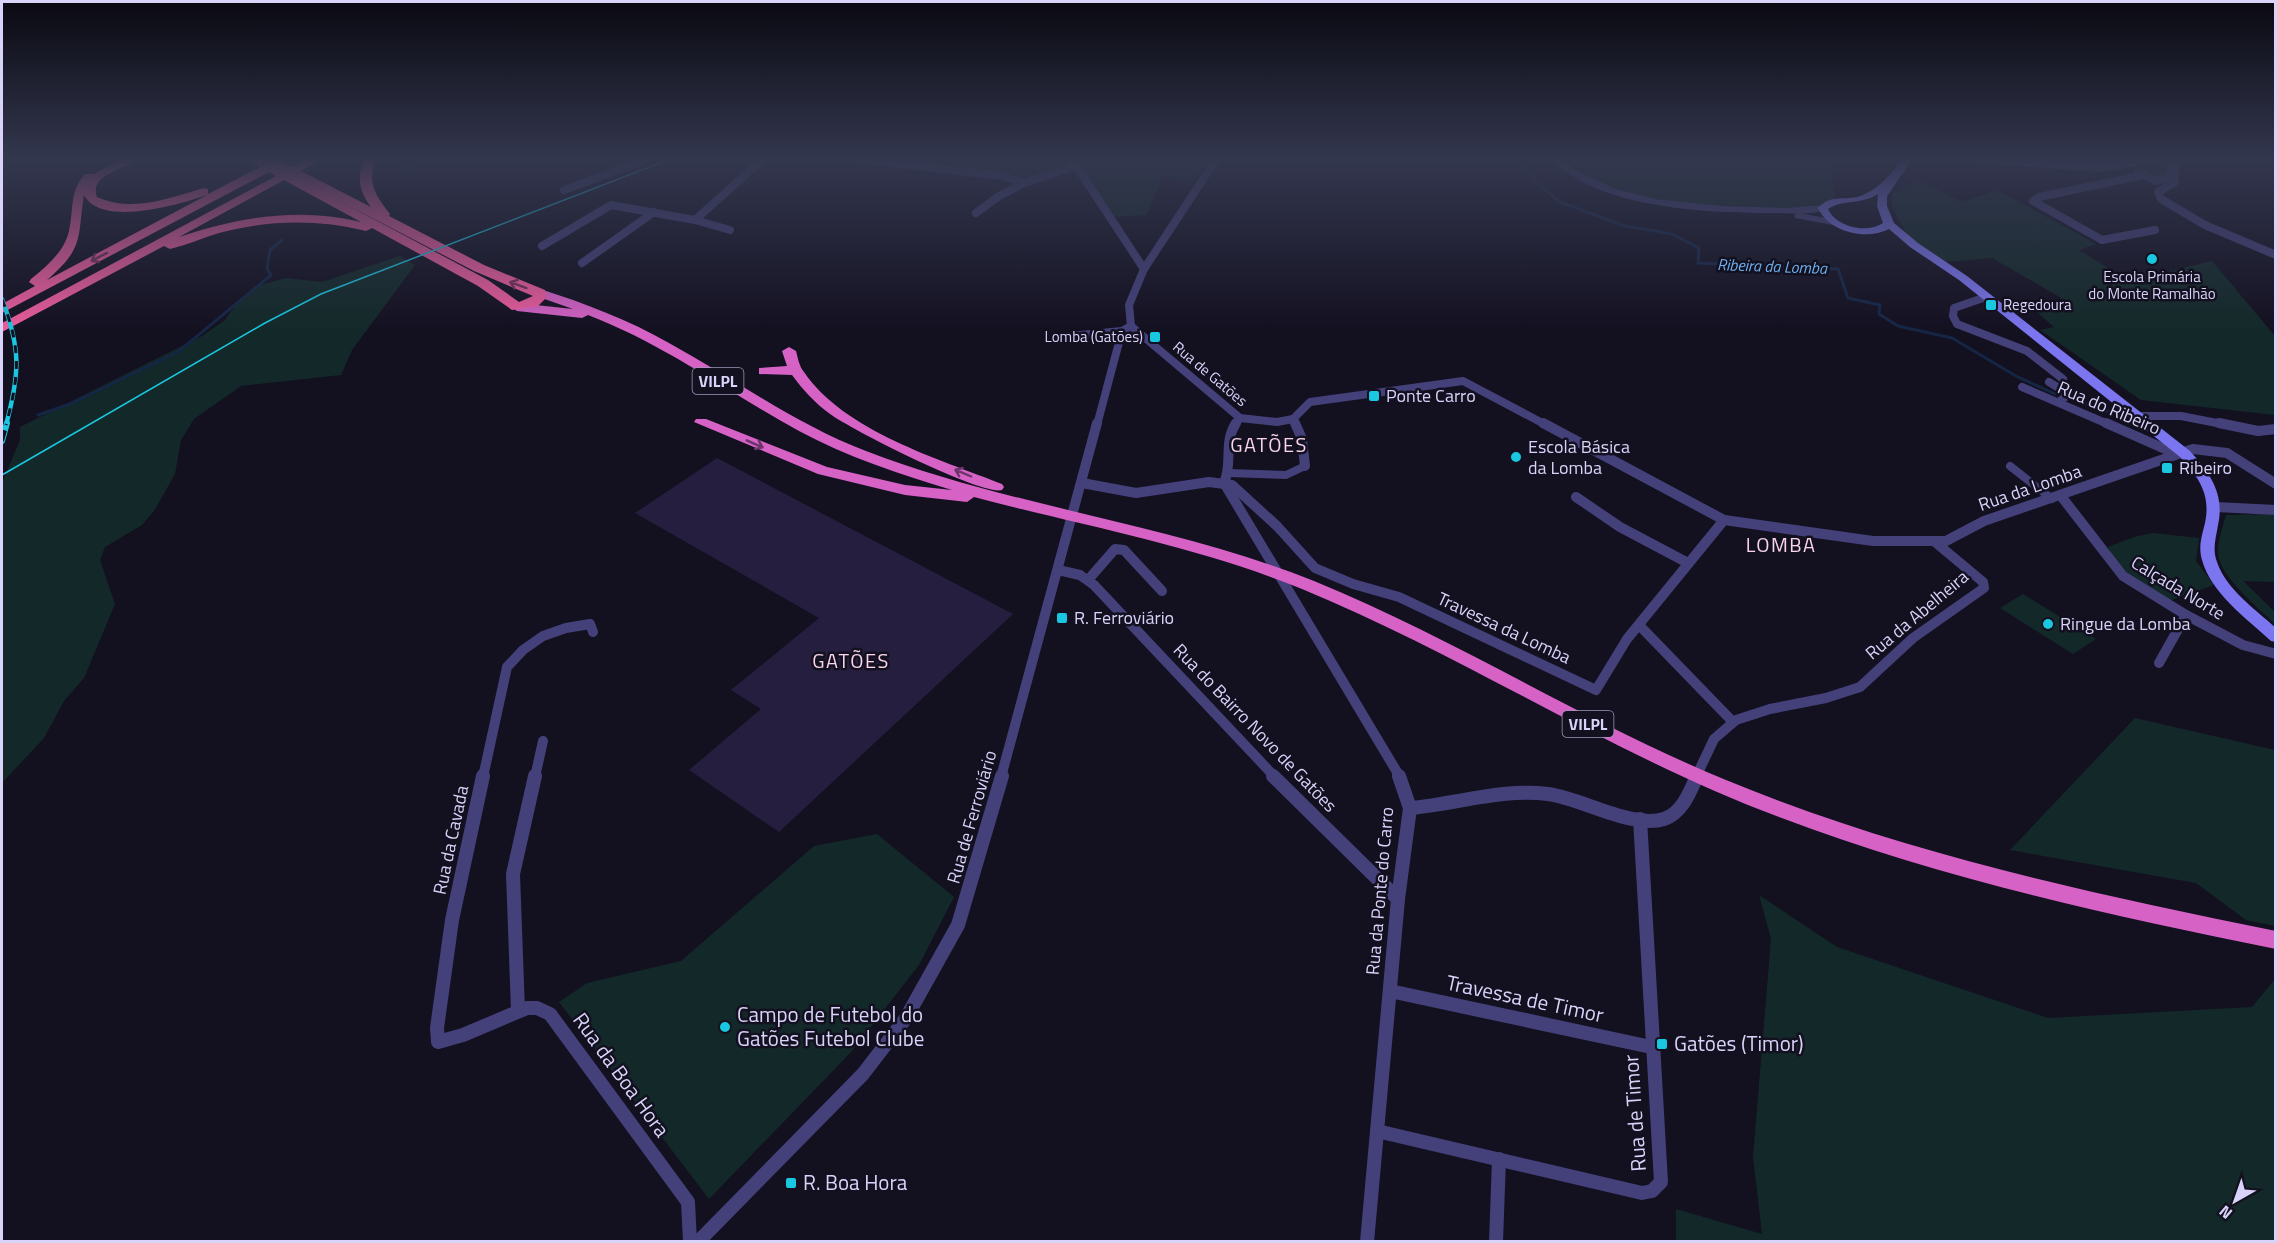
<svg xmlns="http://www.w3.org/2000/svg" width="2277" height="1243" font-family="'Titillium Web',sans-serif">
  <rect width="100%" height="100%" fill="#131020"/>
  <g fill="#132929">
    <path d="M862,158H1062L1067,165L1024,180Z"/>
    <path d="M1074,158H1210L1194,180L1162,177L1147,215L1113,217Z"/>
    <path d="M1562,158H1831L1835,199C1826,200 1819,206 1809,208C1791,212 1768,208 1750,207C1683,204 1616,202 1562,158Z"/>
    <path d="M2168,158L2167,176L2156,179L2129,165Z"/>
    <path d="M1918,180L1962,202L1997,190L2096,244L2079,250L2129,281L2212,261L2275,336V415L2141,400L2040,330L2054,327L2033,309L2070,303L1992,258L1946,262L1907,235L1892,207V194Z"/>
    <path d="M400,256L415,265L352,350L341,375L241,386L194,419L181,440L175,474L154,511L142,525L105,547L100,560L115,604L84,678L64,701L44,738L2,783V483L20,440V427L202,336L225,320L236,304L257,286L286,278L322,282Z"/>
    <path d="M2275,514V582L2243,581L2275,612V624C2259,608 2218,576 2218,552C2218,540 2223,526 2226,515Z"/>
    <path d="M2153,533L2199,538L2196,561L2214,585L2169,601C2144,586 2121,574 2108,547L2134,537Z"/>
    <path d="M2023,594L2096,639L2073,654L2000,608Z"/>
    <path d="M2135,718L2275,750V926L2246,920L2196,883L2010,850Z"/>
    <path d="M877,834L954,897L919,965L852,1051L709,1199L559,1002L587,983L681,961L814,846Z"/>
    <path d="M1759,895L1837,947L2048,1018L2252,1007L2275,979V1241H1676V1209L1762,1234L1753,1157L1771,939Z"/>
  </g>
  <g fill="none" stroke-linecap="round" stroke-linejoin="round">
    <g stroke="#152645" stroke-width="3">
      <path d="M1522,158L1534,181L1560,202L1625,226L1672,234L1699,248L1698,263L1838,269L1848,298L1880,305L1879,314L1898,326L1952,338L2016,376L2055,394"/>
      <path d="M402,171L410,165L432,158"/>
      <path d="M2071,399L2127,418"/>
      <path d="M38,415L70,404L178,352L271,275L267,269L270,250L282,240"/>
    </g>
  </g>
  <path fill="#251e3f" d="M717,458L1013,614L779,832L689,770L761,709L731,690L819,618L635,513Z"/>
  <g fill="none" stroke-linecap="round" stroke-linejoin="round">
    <g stroke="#44407a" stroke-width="8">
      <path d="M2010,466L2052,499"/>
      <path d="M1229,473L1286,475L1305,466"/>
    </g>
    <g stroke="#44407a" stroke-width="8">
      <path d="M849,158L1002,176L1024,183L1076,166"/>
      <path d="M1071,158L1144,269"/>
      <path d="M1217,158L1144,269L1129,305L1131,326L1240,418L1277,422L1293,419L1310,402L1463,381L1546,425"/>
      <path d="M1963,158L2100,168L2158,158"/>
      <path d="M2176,158L2175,182L2158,192L2161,199L2205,225L2276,255"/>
      <path d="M2138,172L2156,181L2170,177L2171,164"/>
      <path d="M2144,175L2039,197L2033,201L2102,240L2155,230"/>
      <path d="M564,190L650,158"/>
      <path d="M976,213L999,196L1024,183"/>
      <path d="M695,220L764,158"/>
      <path d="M542,246L611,205L695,220L730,230"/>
      <path d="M582,263L654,212"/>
      <path d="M1986,297L1954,308L1953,316L1957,324L2027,351L2063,379"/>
      <path d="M1060,337L1122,331"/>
      <path d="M2049,382L2067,393V396L2058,402"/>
      <path d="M2022,387L2110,425"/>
      <path d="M2139,416H2181L2227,425"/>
      <path d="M1293,419L1296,425"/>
      <path d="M1097,425L1122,331L1131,326"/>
      <path d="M1235,425L1240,418"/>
    </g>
    <g stroke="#44407a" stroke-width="10">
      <path d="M1295,423L1302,439L1305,466"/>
      <path d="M1543,423L1724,520L1873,541H1946L1984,521L2193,449L2227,453L2276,484"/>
      <path d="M2106,423L2165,449L2185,454"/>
      <path d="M2219,423L2258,431L2276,429"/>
      <path d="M1082,483L1136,493L1209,482L1232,485L1277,526L1315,568L1353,584L1399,597L1596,690L1627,639L1724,520"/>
      <path d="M1224,483L1400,777"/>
      <path d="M1224,483C1233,463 1223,443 1236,423"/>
      <path d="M2061,496L2123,576L2186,615L2243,645L2276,654"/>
      <path d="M1576,497L1620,527L1688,563"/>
      <path d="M2216,507L2276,510"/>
      <path d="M1058,570L1080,575L1094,585L1275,777"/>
      <path d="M1088,580L1115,549L1124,550L1162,591"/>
      <path d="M1639,625L1733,722"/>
      <path d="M2159,663L2186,615"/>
      <path d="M483,777L507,667L523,650L543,636L566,628L590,624L593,632"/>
      <path d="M535,777L543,741"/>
      <path d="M1001,777L1097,423"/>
      <path d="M1696,777L1714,739L1736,720L1770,709L1826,698L1860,687L1913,638L1984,588L1983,582L1935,542"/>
    </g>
    <g stroke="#44407a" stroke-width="14">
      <path d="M483,776L452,920L437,1028L438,1042L463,1035L527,1008H537L550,1014L688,1202L690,1242"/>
      <path d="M1273,776L1398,899"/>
      <path d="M1410,808C1456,804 1502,788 1548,794C1581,798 1632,829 1664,819C1682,813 1690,792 1697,776"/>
      <path d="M1390,991L1651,1047"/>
      <path d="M518,1011L513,874L535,776"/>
      <path d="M1377,1131L1642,1193L1652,1191L1661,1182L1640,819"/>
      <path d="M698,1242L863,1074L906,1018L958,925L1002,776"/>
      <path d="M1367,1242L1398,899L1410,808L1399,776"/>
      <path d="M1496,1242L1499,1159"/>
    </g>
    <g fill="#44407a" fill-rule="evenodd">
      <path d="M1551,158H1560L1576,170L1616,189L1655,199L1722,206L1786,208L1823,205L1828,208C1816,216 1792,213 1778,213C1713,213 1597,210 1551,158Z"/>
      <path d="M1798,213L1833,219L1838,222L1833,225L1795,218V214Z"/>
    </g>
    <path fill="#7b75ef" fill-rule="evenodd" d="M1903,158H1913L1887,196V206L1894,223L1918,243L1967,276L2190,451C2210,473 2225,494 2218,525C2216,538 2212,549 2217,562C2226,589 2255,609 2276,628V642L2271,641C2246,618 2211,593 2202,560C2198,546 2202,536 2205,523C2211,495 2199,477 2180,457L1959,280L1910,247L1889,229C1866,241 1829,232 1818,208C1829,195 1843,200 1857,197C1876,192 1893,173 1903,158ZM1878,194L1877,206L1883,223C1867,234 1836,227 1828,209C1843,199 1861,205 1878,194Z"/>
    <g fill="#d662c6" fill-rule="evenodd">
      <path d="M540,289C584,303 629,320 669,343C735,379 795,424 866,451C1011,507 1169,523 1314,581C1456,639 1585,722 1726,780C1903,853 2089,893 2276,931V949C2108,915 1939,878 1779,817C1613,755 1465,656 1302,589C1197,546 1084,526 974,497L967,502L905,495L818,474L694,422L696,419H706L827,467L905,485L952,490C900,474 847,457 799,431C728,392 664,344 588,315L582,318L517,311L511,307L517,303L573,309L536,296V290Z"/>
      <path d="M789,347L796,351C798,358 799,366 804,372C844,431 939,459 1002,484L1004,487L1002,490C982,496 852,430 830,414C815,403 803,390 792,375L759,374V368L787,366L782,351Z"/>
    </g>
    <path fill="#ec5c9d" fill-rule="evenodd" d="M123,158H140C129,168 88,174 97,197C134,213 168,198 204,188L208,189V194L260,167L246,158H276L292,167L309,158H323L301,171L371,207C359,191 356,176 365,158H377C366,182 375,195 390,214L389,216L484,265L545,290L547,297L538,306L512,310L478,286L372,228L366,231C317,219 268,220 219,233C202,238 187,245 170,249L164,246L2,332V323L276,176L269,172L2,313V304L35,286L29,282L31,279C47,266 64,252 69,231C74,209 69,192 85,174H94ZM284,180L361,222C300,207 238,217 179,237ZM84,195C101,228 181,204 207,195L47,280C85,247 77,239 84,195ZM336,199L474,271L533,296L519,302L488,280Z"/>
    <path stroke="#1ac7e0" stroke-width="1.5" d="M2,475L265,323L321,294L673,158"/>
    <g stroke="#1ac7e0" stroke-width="4.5">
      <path id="rail-far1" d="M2,299C21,349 20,373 6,425"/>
    </g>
    <g stroke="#1ac7e0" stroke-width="6">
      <path id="rail" d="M2,441L7,423"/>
    </g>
    <use href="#rail-far1" stroke="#131020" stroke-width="3" stroke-dasharray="8" stroke-linecap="butt"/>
    <use href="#rail" stroke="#131020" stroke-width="4" stroke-dasharray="11" stroke-linecap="butt"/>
  </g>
  <defs><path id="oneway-shaft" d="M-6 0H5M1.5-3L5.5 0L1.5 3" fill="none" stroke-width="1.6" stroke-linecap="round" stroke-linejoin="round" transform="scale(1.5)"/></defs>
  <g stroke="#753258">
    <use href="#oneway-shaft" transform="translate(99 257) rotate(153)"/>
    <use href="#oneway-shaft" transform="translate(518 285) rotate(-160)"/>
  </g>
  <g stroke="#6b356b">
    <use href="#oneway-shaft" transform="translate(755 444) rotate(24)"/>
    <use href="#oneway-shaft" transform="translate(963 473) rotate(-157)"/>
  </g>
  <linearGradient id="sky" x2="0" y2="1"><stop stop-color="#0a0912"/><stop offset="0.48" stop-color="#33374e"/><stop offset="1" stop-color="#33374e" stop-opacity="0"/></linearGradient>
  <rect width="2277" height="332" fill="url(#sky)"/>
  <g fill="#1ac7e0" stroke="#131020" stroke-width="2">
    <circle cx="2152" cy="259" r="6"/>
    <rect x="1985" y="299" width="12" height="12" rx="3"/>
    <rect x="1149" y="331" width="12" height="12" rx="3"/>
    <rect x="1368" y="390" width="12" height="12" rx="3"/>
    <circle cx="1516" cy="457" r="6"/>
    <rect x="2161" y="462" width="12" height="12" rx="3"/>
    <rect x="1056" y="612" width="12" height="12" rx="3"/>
    <circle cx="2048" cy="624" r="6"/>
    <circle cx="725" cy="1027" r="6"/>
    <rect x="1656" y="1038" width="12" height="12" rx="3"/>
    <rect x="785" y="1177" width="12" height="12" rx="3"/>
  </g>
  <g text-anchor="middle" stroke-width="5" stroke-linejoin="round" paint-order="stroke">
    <g font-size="15" fill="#d9d3fa" stroke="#131020">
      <text x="2152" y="282">Escola Primária<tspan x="2152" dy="17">do Monte Ramalhão</tspan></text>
      <text x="2003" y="310" text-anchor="start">Regedoura</text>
      <text x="1143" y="342" text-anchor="end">Lomba (Gatões)</text>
    </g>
    <g font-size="15" fill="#d9d3fa" stroke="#131020">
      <text transform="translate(1210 374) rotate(40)" y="5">Rua de Gatões</text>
    </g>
    <g font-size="16" font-style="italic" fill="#6dafee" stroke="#131020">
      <text transform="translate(1772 266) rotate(2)" y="6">Ribeira da Lomba</text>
    </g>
    <g fill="#131020" stroke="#9e98b9" stroke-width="1.5">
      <rect x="692.5" y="368" width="51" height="26" rx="4.5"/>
      <rect x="1562.5" y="711" width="51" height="26" rx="4.5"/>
    </g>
    <g font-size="16" font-weight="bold" fill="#d9d3fa">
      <text x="718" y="387">VILPL</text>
      <text x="1588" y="730">VILPL</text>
    </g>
    <g font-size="18" fill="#d9d3fa" stroke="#131020" text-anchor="start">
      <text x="1386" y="402">Ponte Carro</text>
      <text x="1528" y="453">Escola Básica<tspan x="1528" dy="21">da Lomba</tspan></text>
      <text x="2179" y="474">Ribeiro</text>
      <text x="1074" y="624">R. Ferroviário</text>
      <text x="2060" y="630">Ringue da Lomba</text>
    </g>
    <g font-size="18" fill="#d9d3fa" stroke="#131020">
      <text transform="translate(2109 408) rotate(23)" y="6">Rua do Ribeiro</text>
      <text transform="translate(2030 488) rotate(-19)" y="6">Rua da Lomba</text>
      <text transform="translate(2178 588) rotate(31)" y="6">Calçada Norte</text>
      <text transform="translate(1917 615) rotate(-40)" y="6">Rua da Abelheira</text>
      <text transform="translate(1504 628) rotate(25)" y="6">Travessa da Lomba</text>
      <text transform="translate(1255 728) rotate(46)" y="6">Rua do Bairro Novo de Gatões</text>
      <text transform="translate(972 817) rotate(-74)" y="6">Rua de Ferroviário</text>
      <text transform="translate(451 840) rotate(-78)" y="6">Rua da Cavada</text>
      <text transform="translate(1380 891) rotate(-85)" y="6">Rua da Ponte do Carro</text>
    </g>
    <g font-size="20" letter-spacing="1.5" fill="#fad5ec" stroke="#131020">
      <text x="1269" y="452">GATÕES</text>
      <text x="1781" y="552">LOMBA</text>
      <text x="851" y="668">GATÕES</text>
    </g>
    <g font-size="21" fill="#d9d3fa" stroke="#131020">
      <text transform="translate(1525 999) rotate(12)" y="7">Travessa de Timor</text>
      <text transform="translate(621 1075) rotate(54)" y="7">Rua da Boa Hora</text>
      <text transform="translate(1635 1113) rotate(-94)" y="7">Rua de Timor</text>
    </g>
    <g font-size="21" fill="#d9d3fa" stroke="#131020" text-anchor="start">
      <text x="737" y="1022">Campo de Futebol do<tspan x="737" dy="24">Gatões Futebol Clube</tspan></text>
      <text x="1674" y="1051">Gatões (Timor)</text>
      <text x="803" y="1190">R. Boa Hora</text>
    </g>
  </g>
  <rect width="2277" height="1243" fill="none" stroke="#d9d3fa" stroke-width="6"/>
  <g transform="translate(2235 1201) rotate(220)" stroke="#131020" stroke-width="4.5" paint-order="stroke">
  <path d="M0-4.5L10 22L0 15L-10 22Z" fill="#d9d3fa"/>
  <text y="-9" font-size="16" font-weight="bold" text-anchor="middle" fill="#d9d3fa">N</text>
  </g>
</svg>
